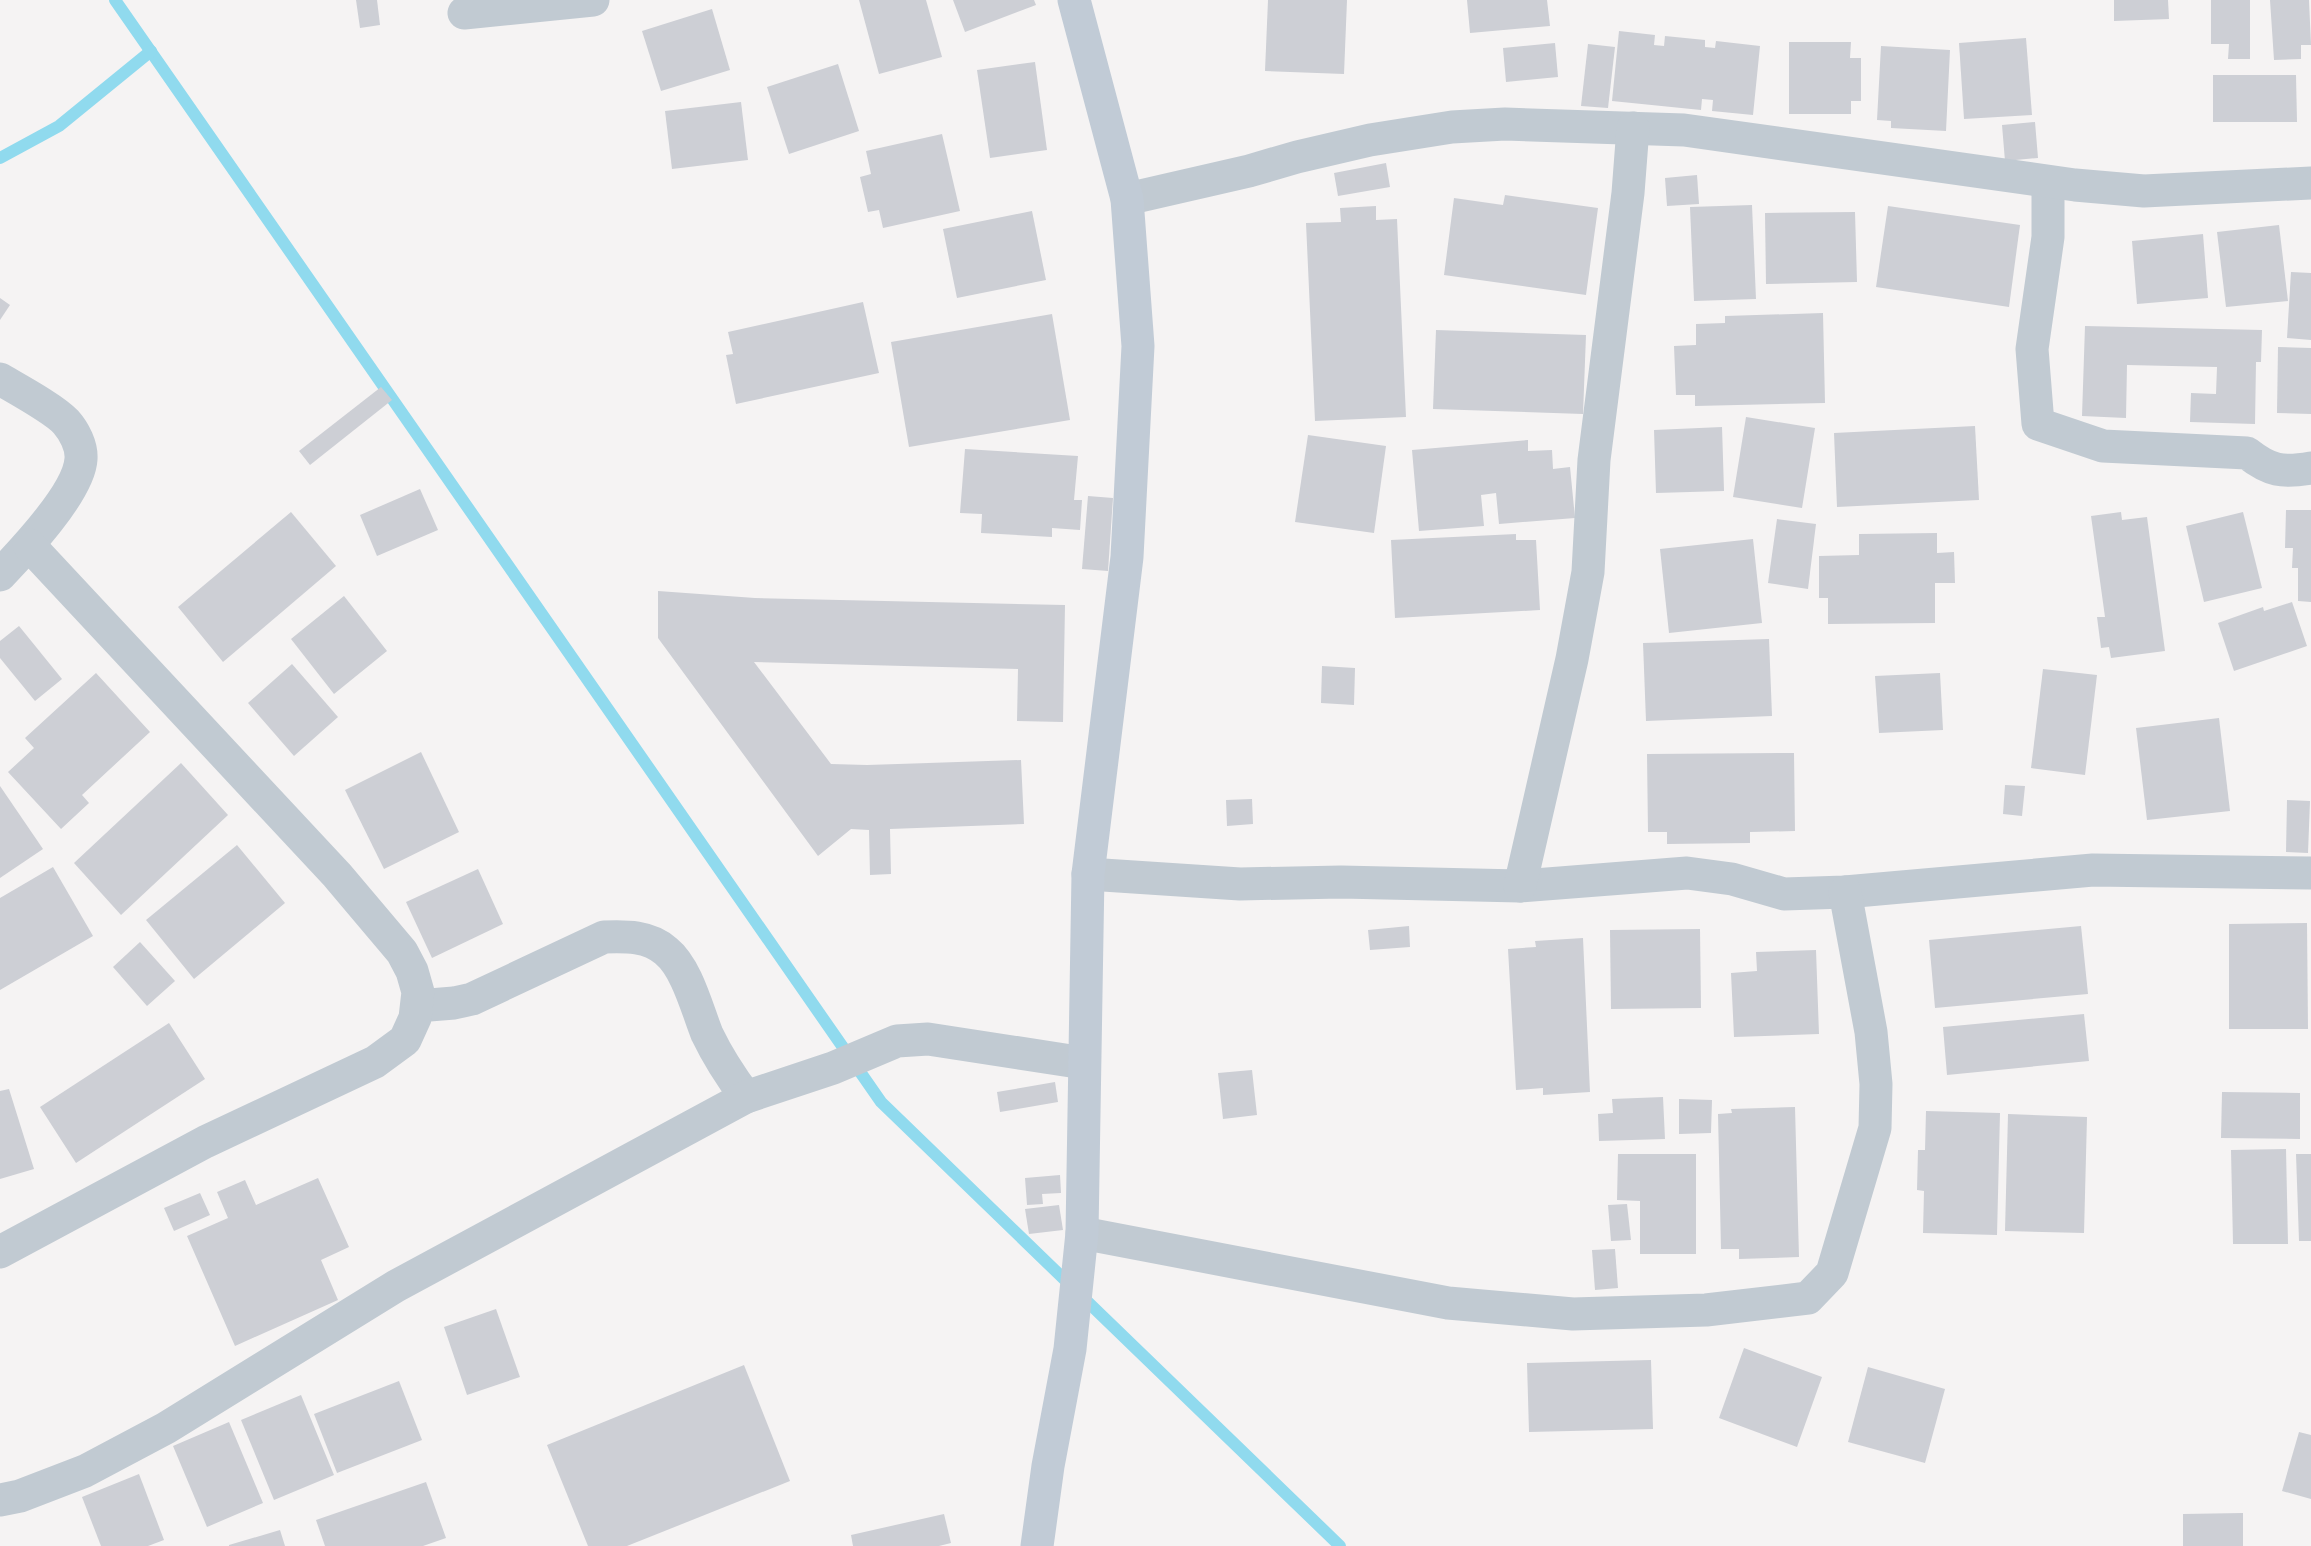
<svg xmlns="http://www.w3.org/2000/svg" width="2311" height="1546" font-family="'Varela Round',sans-serif">
  <rect width="100%" height="100%" fill="#f5f3f3"/>
  <g fill="none" stroke-linecap="round" stroke-linejoin="round">
    <g stroke="#90daee" stroke-width="12">
      <path d="M115,0L881,1102L1340,1546"/>
      <path d="M0,158L59,126L151,51"/>
    </g>
  </g>
  <g fill="#cdcfd5">
    <path d="M356,0H377L380,25L360,28Z"/>
    <path d="M859,0H926L942,57L879,74Z"/>
    <path d="M953,0H1034L1036,5L965,32Z"/>
    <path d="M1268,0H1347L1344,74L1265,71Z"/>
    <path d="M1467,0H1547L1550,26L1470,33Z"/>
    <path d="M2114,0H2168L2169,19L2114,21Z"/>
    <path d="M2211,0H2250V59H2228L2229,44H2211Z"/>
    <path d="M2270,0H2309L2311,45H2301V59L2274,60Z"/>
    <path d="M712,9L730,70L661,91L642,31Z"/>
    <path d="M1619,31L1655,35L1654,45L1664,46L1665,36L1705,40V47L1715,48L1716,41L1760,46L1753,115L1712,111L1713,100L1702,99L1701,110L1612,101Z"/>
    <path d="M2026,38L2032,115L1964,119L1959,43Z"/>
    <path d="M1789,42H1851L1850,58H1861V101H1851V114H1789Z"/>
    <path d="M1555,43L1558,77L1506,82L1503,48Z"/>
    <path d="M1588,44L1615,47L1608,108L1581,106Z"/>
    <path d="M1881,46L1950,50L1946,131L1891,128V121L1877,120Z"/>
    <path d="M1035,62L1047,150L990,158L977,70Z"/>
    <path d="M838,64L859,131L789,154L767,87Z"/>
    <path d="M2213,75H2296L2297,122H2213Z"/>
    <path d="M741,102L748,160L672,169L665,111Z"/>
    <path d="M2035,122L2038,158L2005,161L2002,125Z"/>
    <path d="M942,134L960,211L883,228L879,210L868,212L860,177L871,174L866,151Z"/>
    <path d="M1386,163L1390,187L1338,196L1334,173Z"/>
    <path d="M1697,175L1699,204L1667,206L1665,178Z"/>
    <path d="M1505,195L1598,208L1586,295L1444,275L1454,198L1503,205Z"/>
    <path d="M1752,205L1756,299L1694,301L1690,207Z"/>
    <path d="M1376,206V220L1397,219L1406,417L1315,421L1306,223L1341,222L1340,208Z"/>
    <path d="M1888,206L2020,225L2009,307L1876,287Z"/>
    <path d="M1032,211L1046,280L957,298L943,229Z"/>
    <path d="M1855,212L1857,282L1766,284L1765,213Z"/>
    <path d="M2279,225L2288,301L2226,307L2217,232Z"/>
    <path d="M2203,234L2208,298L2137,304L2132,241Z"/>
    <path d="M2291,272L2311,273V340L2287,338Z"/>
    <path d="M0,298L10,305L0,320Z"/>
    <path d="M863,302L879,373L736,404L726,355L733,354L728,332Z"/>
    <path d="M1823,313L1825,403L1695,406V395H1676L1674,346L1696,345V324L1725,323V316Z"/>
    <path d="M1052,314L1070,420L909,447L891,342Z"/>
    <path d="M2085,326L2262,330L2261,362H2256L2255,424L2190,422L2191,393L2216,394L2217,367L2127,365L2126,418L2082,416Z"/>
    <path d="M1436,330L1586,335L1583,414L1433,409Z"/>
    <path d="M2278,347L2311,348V414L2277,413Z"/>
    <path d="M381,387L392,400L310,465L299,451Z"/>
    <path d="M1746,417L1815,428L1802,508L1733,497Z"/>
    <path d="M1975,426L1979,500L1837,507L1834,433Z"/>
    <path d="M1722,427L1724,491L1656,493L1654,430Z"/>
    <path d="M1308,435L1386,446L1374,533L1295,522Z"/>
    <path d="M1528,440V451L1552,450L1553,469L1570,467L1575,518L1499,524L1496,493L1481,495L1484,526L1419,531L1412,450Z"/>
    <path d="M965,449L1078,456L1074,500H1082L1080,530L1052,528V537L981,533L982,514L960,513Z"/>
    <path d="M420,489L438,530L377,556L360,515Z"/>
    <path d="M1088,496L1113,498L1108,571L1082,569Z"/>
    <path d="M2286,510H2311V602L2298,601V568H2292L2293,548H2285Z"/>
    <path d="M291,512L336,566L223,662L178,607Z"/>
    <path d="M2121,512L2122,520L2147,517L2165,651L2111,658L2109,647L2101,648L2097,617H2105L2091,516Z"/>
    <path d="M2243,512L2262,588L2204,602L2186,526Z"/>
    <path d="M1777,519L1816,524L1808,589L1768,583Z"/>
    <path d="M1937,533V553L1954,552L1955,583H1935V623L1828,624V598H1819V556L1859,555V534Z"/>
    <path d="M1516,534V540H1536L1540,610L1395,618L1391,540Z"/>
    <path d="M1753,539L1762,623L1669,633L1660,549Z"/>
    <path d="M658,591L755,598L1065,605L1063,722L1017,721L1018,669L754,662L831,764L867,765L1021,760L1024,824L890,829L891,874L870,875L869,830L851,829L818,856L658,638Z"/>
    <path d="M344,596L387,651L334,694L291,639Z"/>
    <path d="M2292,602L2307,646L2234,671L2218,623L2263,607L2264,611Z"/>
    <path d="M19,626L62,679L35,701L0,658V641Z"/>
    <path d="M1769,639L1772,716L1646,721L1643,643Z"/>
    <path d="M292,664L338,717L294,756L248,703Z"/>
    <path d="M1322,666L1355,668L1354,705L1321,703Z"/>
    <path d="M2043,669L2097,675L2085,775L2031,768Z"/>
    <path d="M96,673L150,732L82,795L89,803L61,829L8,772L34,748L25,738Z"/>
    <path d="M1940,673L1943,730L1879,733L1875,676Z"/>
    <path d="M2219,718L2230,811L2147,820L2136,728Z"/>
    <path d="M421,752L459,832L384,869L345,790Z"/>
    <path d="M1794,753L1795,831L1750,832V843L1667,844V832H1648L1647,754Z"/>
    <path d="M181,763L228,815L121,915L74,863Z"/>
    <path d="M2005,785L2025,786L2022,816L2003,814Z"/>
    <path d="M0,786L43,849L0,878Z"/>
    <path d="M1252,799L1253,824L1227,826L1226,800Z"/>
    <path d="M2287,800L2310,801L2308,853L2286,852Z"/>
    <path d="M237,845L285,903L194,979L146,920Z"/>
    <path d="M53,867L93,936L0,990V898Z"/>
    <path d="M478,869L503,924L432,958L406,902Z"/>
    <path d="M2307,923L2308,1029H2229V924Z"/>
    <path d="M1409,926L1410,947L1370,950L1368,930Z"/>
    <path d="M2081,926L2088,994L1935,1008L1929,940Z"/>
    <path d="M1700,929L1701,1008L1611,1009L1610,930Z"/>
    <path d="M1583,938L1590,1092L1543,1095V1088L1516,1090L1508,949L1536,947L1535,941Z"/>
    <path d="M140,942L175,981L147,1006L113,967Z"/>
    <path d="M1816,950L1819,1034L1734,1037L1731,973L1757,971L1756,952Z"/>
    <path d="M2084,1014L2089,1061L1947,1075L1943,1027Z"/>
    <path d="M169,1023L205,1079L76,1163L40,1107Z"/>
    <path d="M1252,1070L1257,1115L1223,1119L1218,1073Z"/>
    <path d="M1055,1082L1058,1102L1000,1112L997,1092Z"/>
    <path d="M9,1089L34,1169L0,1179V1091Z"/>
    <path d="M2222,1092L2300,1093V1139L2221,1138Z"/>
    <path d="M1663,1097L1665,1139L1599,1141L1598,1114L1613,1113L1612,1099Z"/>
    <path d="M1679,1099L1712,1100L1711,1133L1679,1134Z"/>
    <path d="M1795,1107L1799,1257L1739,1259V1249H1721L1718,1114L1732,1113L1731,1109Z"/>
    <path d="M1926,1111L2000,1113L1997,1235L1923,1233L1924,1191L1917,1190L1918,1150H1925Z"/>
    <path d="M2008,1114L2087,1117L2084,1233L2005,1231Z"/>
    <path d="M2286,1149L2288,1244H2233L2231,1150Z"/>
    <path d="M1618,1154H1696V1254H1640V1201L1617,1200Z"/>
    <path d="M2296,1154H2311V1241H2299Z"/>
    <path d="M1060,1175L1061,1193L1042,1194L1043,1204L1027,1205L1025,1178Z"/>
    <path d="M318,1178L349,1247L321,1260L338,1300L235,1346L187,1236L228,1218L217,1192L245,1180L256,1205Z"/>
    <path d="M200,1193L210,1215L174,1231L164,1208Z"/>
    <path d="M1627,1204L1631,1240L1611,1241L1608,1205Z"/>
    <path d="M1059,1205L1063,1230L1029,1234L1025,1209Z"/>
    <path d="M1615,1249L1618,1288L1595,1290L1592,1250Z"/>
    <path d="M496,1309L520,1377L467,1395L444,1327Z"/>
    <path d="M1744,1348L1822,1377L1797,1447L1719,1418Z"/>
    <path d="M1651,1360L1653,1429L1529,1432L1527,1363Z"/>
    <path d="M744,1365L790,1481L627,1546H588L547,1445Z"/>
    <path d="M1868,1367L1945,1389L1925,1463L1848,1442Z"/>
    <path d="M399,1381L422,1440L337,1473L314,1414Z"/>
    <path d="M301,1395L334,1475L274,1500L241,1420Z"/>
    <path d="M229,1422L263,1503L207,1527L173,1446Z"/>
    <path d="M2299,1432L2311,1435V1499L2282,1491Z"/>
    <path d="M139,1474L164,1540L148,1546H101L82,1497Z"/>
    <path d="M426,1482L446,1538L423,1546H325L316,1520Z"/>
    <path d="M2243,1513V1546H2183V1514Z"/>
    <path d="M944,1514L951,1543L939,1546H853L851,1535Z"/>
    <path d="M280,1530L285,1546H229V1545Z"/>
  </g>
  <g fill="none" stroke-linecap="round" stroke-linejoin="round">
    <g stroke="#c1cad2" stroke-width="33">
      <path d="M464,13L593,0"/>
      <path d="M2048,182V237L2032,349L2038,424L2103,446L2247,453C2270,471 2282,473 2311,468"/>
      <path d="M1127,199L1249,171L1297,157L1370,140L1452,127L1505,124L1684,130L2075,185L2144,191L2311,183"/>
      <path d="M0,379C17,389 54,409 66,422C74,431 82,446 81,459C79,492 23,551 0,575"/>
      <path d="M1088,874L1240,884L1341,882L1520,886L1687,873L1732,879L1784,894L1845,892L2093,870L2311,873"/>
      <path d="M1520,886L1572,659L1588,572L1594,460L1628,193L1633,128"/>
      <path d="M417,1006L454,1003L472,999L604,937C626,936 649,936 666,951C687,968 697,1009 707,1034C718,1057 731,1077 746,1097"/>
      <path d="M1082,1233L1448,1303L1573,1314L1706,1310L1808,1298L1832,1273L1875,1128L1876,1084L1871,1032L1845,892"/>
      <path d="M0,1252L205,1142L375,1062L405,1040L415,1018L418,992L412,971L402,952L337,875L29,545"/>
      <path d="M0,1500L20,1496L85,1471L166,1428L396,1286L746,1097L833,1068L897,1041L928,1039L1084,1063"/>
    </g>
    <path stroke="#c1cbd6" stroke-width="33" d="M1037,1546L1048,1466L1070,1349L1082,1233L1088,874L1127,557L1138,346L1127,199L1074,0"/>
  </g>
</svg>
